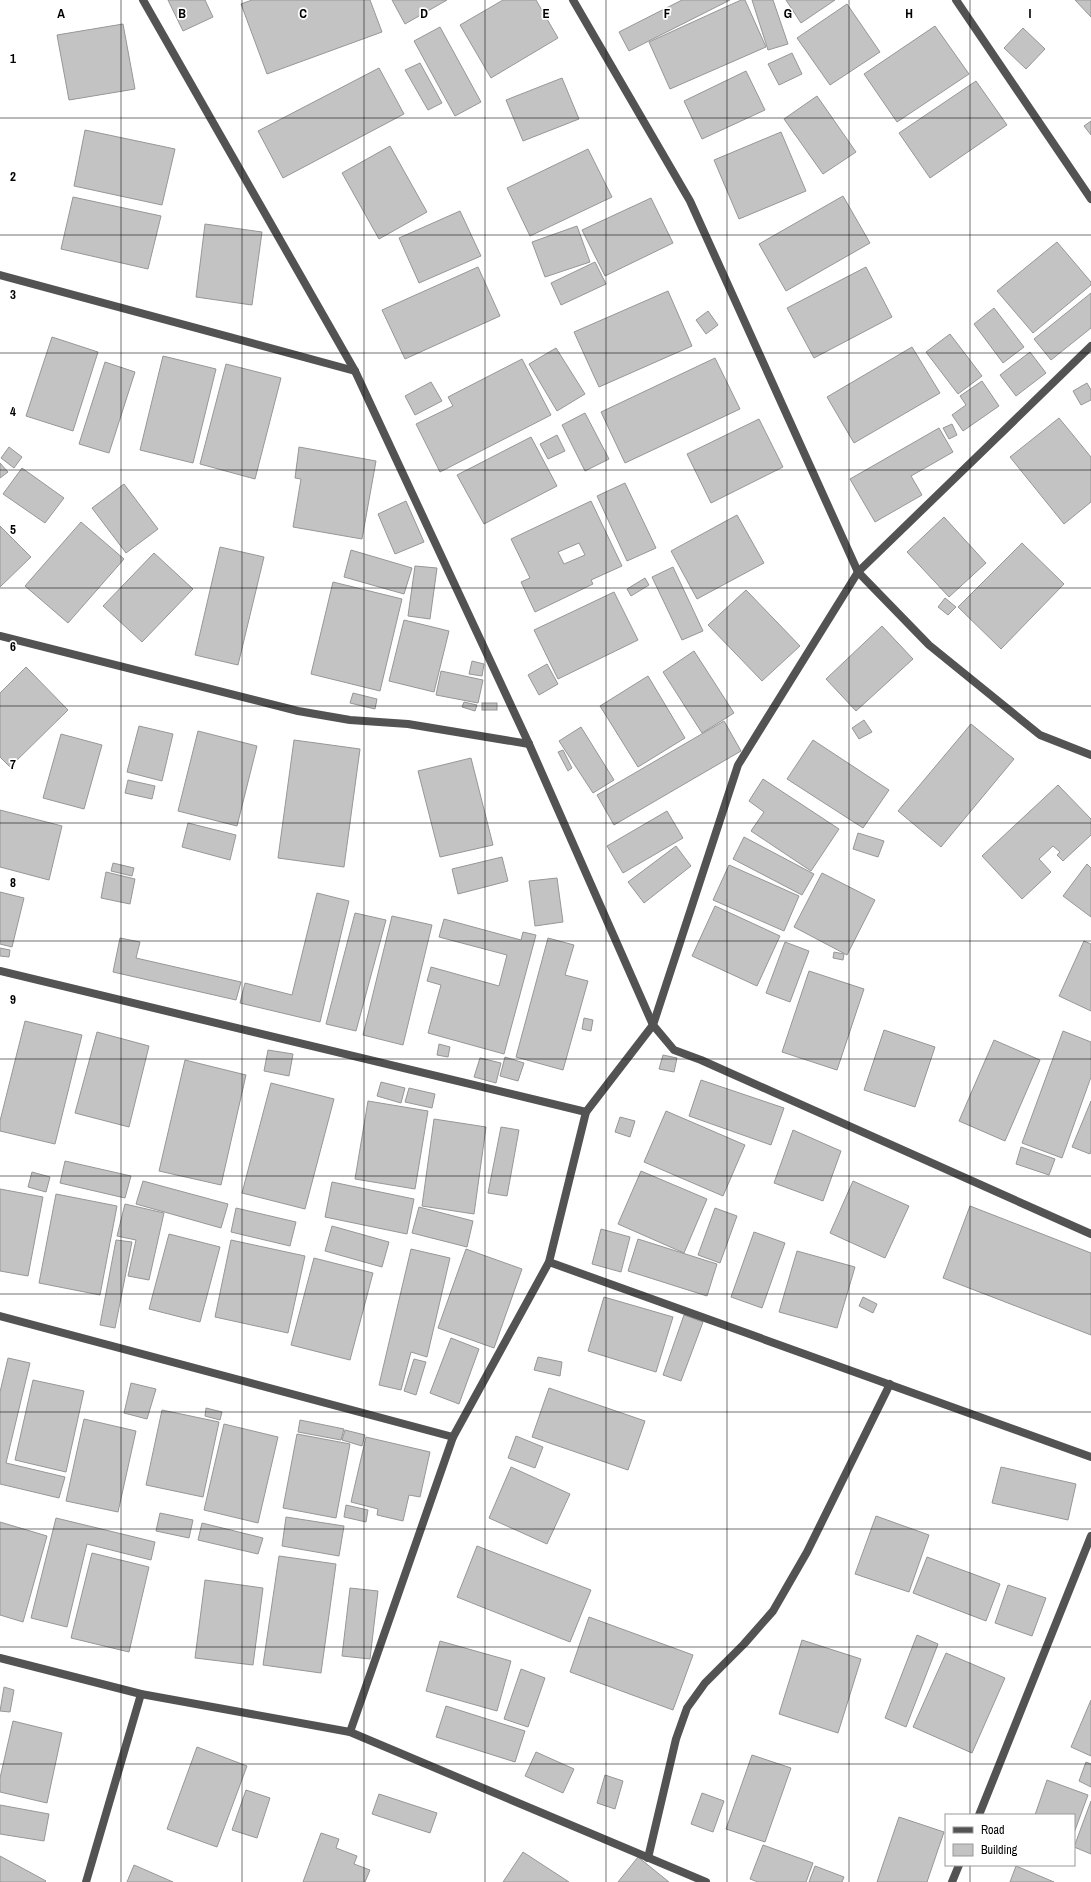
<svg xmlns="http://www.w3.org/2000/svg" width="1091" height="1882" font-family="'Archivo Narrow',sans-serif">
  <rect width="100%" height="100%" fill="#fff"/>
  <g fill="#c3c3c3" stroke="#979797" fill-rule="evenodd">
    <path d="M168,0H205L213,17L183,31Z"/>
    <path d="M252,0H370L382,32L267,74L241,4Z"/>
    <path d="M392,0H447L405,24Z"/>
    <path d="M503,0H536L558,38L491,78L460,25Z"/>
    <path d="M682,0H730L629,51L619,32Z"/>
    <path d="M741,0H745L766,47L670,89L649,42Z"/>
    <path d="M752,0H773L788,44L768,50Z"/>
    <path d="M786,0H835L801,23Z"/>
    <path d="M1075,0H1091V17Z"/>
    <path d="M847,4L880,52L830,85L797,38Z"/>
    <path d="M123,24L135,89L69,100L57,35Z"/>
    <path d="M935,26L969,74L897,122L864,74Z"/>
    <path d="M440,27L481,102L455,116L414,41Z"/>
    <path d="M1023,28L1045,49L1026,69L1004,48Z"/>
    <path d="M792,53L802,74L779,85L768,64Z"/>
    <path d="M420,63L442,103L428,110L405,70Z"/>
    <path d="M379,68L404,114L283,178L258,131Z"/>
    <path d="M746,71L765,110L702,139L684,101Z"/>
    <path d="M562,78L579,119L523,141L506,100Z"/>
    <path d="M976,81L1007,125L930,178L899,133Z"/>
    <path d="M817,96L856,152L823,174L784,119Z"/>
    <path d="M1091,121V135L1084,126Z"/>
    <path d="M85,130L175,149L162,205L74,186Z"/>
    <path d="M781,132L806,191L739,219L714,160Z"/>
    <path d="M390,146L427,212L379,239L342,173Z"/>
    <path d="M588,149L612,197L530,236L507,188Z"/>
    <path d="M843,196L870,243L786,291L759,244Z"/>
    <path d="M73,197L161,216L148,269L61,249Z"/>
    <path d="M651,198L673,243L605,276L582,230Z"/>
    <path d="M460,211L481,256L419,283L399,238Z"/>
    <path d="M205,224L262,232L252,305L196,297Z"/>
    <path d="M577,226L590,262L545,277L532,242Z"/>
    <path d="M1057,242L1091,282V285L1033,333L997,291Z"/>
    <path d="M595,262L606,284L561,305L551,283Z"/>
    <path d="M478,267L500,316L405,359L382,310Z"/>
    <path d="M866,267L892,317L814,358L787,308Z"/>
    <path d="M668,291L692,346L599,387L574,332Z"/>
    <path d="M1091,293V328L1051,360L1034,339Z"/>
    <path d="M994,308L1024,347L1003,363L974,324Z"/>
    <path d="M708,311L718,325L706,334L696,320Z"/>
    <path d="M950,334L982,376L958,394L926,352Z"/>
    <path d="M52,337L98,352L73,431L26,416Z"/>
    <path d="M912,347L940,393L854,443L827,397Z"/>
    <path d="M556,348L585,394L557,411L529,364Z"/>
    <path d="M1030,352L1046,373L1016,396L1000,375Z"/>
    <path d="M163,356L216,369L193,463L140,450Z"/>
    <path d="M715,358L740,409L625,463L601,412Z"/>
    <path d="M522,359L551,415L440,472L416,424L453,406L448,397Z"/>
    <path d="M105,362L135,372L109,453L79,444Z"/>
    <path d="M226,364L281,378L255,479L200,464Z"/>
    <path d="M982,381L999,406L963,431L952,415L966,405L960,396Z"/>
    <path d="M431,382L442,401L415,415L405,396Z"/>
    <path d="M1087,383L1091,390V400L1081,405L1073,391Z"/>
    <path d="M585,413L609,459L585,471L562,425Z"/>
    <path d="M1059,418L1091,457V502L1064,524L1010,457Z"/>
    <path d="M759,419L783,467L711,503L687,454Z"/>
    <path d="M952,424L957,435L949,439L943,428Z"/>
    <path d="M939,428L953,452L911,476L922,495L875,522L850,479Z"/>
    <path d="M557,435L565,451L548,459L540,444Z"/>
    <path d="M531,437L557,486L484,524L457,475Z"/>
    <path d="M9,447L22,457L14,468L1,458Z"/>
    <path d="M299,447L376,461L362,539L293,527L301,479L295,478Z"/>
    <path d="M0,463L8,472L0,478Z"/>
    <path d="M22,468L64,498L45,523L3,494Z"/>
    <path d="M625,483L656,548L627,561L597,496Z"/>
    <path d="M124,484L158,529L126,553L92,508Z"/>
    <path d="M406,501L424,542L395,554L378,514Z"/>
    <path d="M591,501L622,566L591,580L593,584L535,612L521,582L530,578L511,539ZM579,543L585,555L564,564L558,552Z"/>
    <path d="M737,515L764,563L697,599L671,551Z"/>
    <path d="M944,517L986,563L949,597L907,552Z"/>
    <path d="M81,522L124,559L68,623L25,586Z"/>
    <path d="M0,526L31,557L0,587Z"/>
    <path d="M1022,543L1064,584L1001,649L958,607Z"/>
    <path d="M220,547L264,557L238,665L195,655Z"/>
    <path d="M351,550L412,568L404,594L344,577Z"/>
    <path d="M154,553L193,589L142,642L103,606Z"/>
    <path d="M415,566L437,568L430,619L408,616Z"/>
    <path d="M673,567L703,631L682,640L652,577Z"/>
    <path d="M645,578L649,585L631,596L627,589Z"/>
    <path d="M333,582L402,599L380,691L311,674Z"/>
    <path d="M746,590L800,646L762,681L708,625Z"/>
    <path d="M614,592L638,640L558,679L534,630Z"/>
    <path d="M945,598L956,607L948,615L938,607Z"/>
    <path d="M404,620L449,631L434,692L389,681Z"/>
    <path d="M882,626L913,659L856,711L826,679Z"/>
    <path d="M694,651L734,713L702,733L663,672Z"/>
    <path d="M472,661L484,664L482,676L469,674Z"/>
    <path d="M547,664L558,684L539,695L528,675Z"/>
    <path d="M26,667L68,710L10,767L0,757V693Z"/>
    <path d="M441,671L483,680L478,703L436,695Z"/>
    <path d="M648,676L685,738L638,767L600,706Z"/>
    <path d="M353,693L377,699L375,709L350,703Z"/>
    <path d="M464,702L477,705L475,711L462,707Z"/>
    <rect x="482" y="703" width="15" height="7"/>
    <path d="M864,720L872,732L859,739L852,728Z"/>
    <path d="M724,721L741,751L614,825L597,795Z"/>
    <path d="M971,724L1014,759L941,847L898,811Z"/>
    <path d="M139,726L173,734L162,781L127,772Z"/>
    <path d="M581,727L614,780L593,793L559,741Z"/>
    <path d="M198,731L257,746L237,826L178,811Z"/>
    <path d="M61,734L102,745L84,809L43,798Z"/>
    <path d="M294,740L360,749L344,867L278,858Z"/>
    <path d="M813,740L889,790L863,828L787,779Z"/>
    <path d="M563,750L572,768L568,771L558,752Z"/>
    <path d="M471,758L493,845L440,857L418,771Z"/>
    <path d="M763,779L839,829L811,871L751,831L764,812L749,801Z"/>
    <path d="M128,780L155,786L152,799L125,793Z"/>
    <path d="M1058,785L1091,819V835L1063,861L1057,855L1060,852L1053,846L1039,859L1051,872L1022,899L982,856Z"/>
    <path d="M0,810L62,826L49,880L0,867Z"/>
    <path d="M667,811L683,838L623,873L607,846Z"/>
    <path d="M188,823L236,835L230,860L182,847Z"/>
    <path d="M858,833L884,841L878,857L853,849Z"/>
    <path d="M744,837L814,874L802,895L733,859Z"/>
    <path d="M676,846L691,866L644,903L628,882Z"/>
    <path d="M502,857L508,881L458,894L452,869Z"/>
    <path d="M113,863L134,868L132,876L111,871Z"/>
    <path d="M1087,864L1091,868V917L1063,896Z"/>
    <path d="M729,865L799,896L784,931L713,900Z"/>
    <path d="M106,872L135,879L130,904L101,898Z"/>
    <path d="M822,873L875,900L847,955L794,927Z"/>
    <path d="M557,878L563,922L535,926L529,881Z"/>
    <path d="M0,892L24,898L12,947L0,944Z"/>
    <path d="M317,893L349,901L320,1022L240,1003L245,983L292,995Z"/>
    <path d="M715,906L780,936L757,986L692,956Z"/>
    <path d="M355,913L386,920L356,1031L326,1024Z"/>
    <path d="M392,916L432,925L403,1045L363,1035Z"/>
    <path d="M444,919L521,940L523,932L536,935L504,1054L428,1033L441,985L427,981L431,967L499,986L507,955L439,937Z"/>
    <path d="M120,938L140,942L136,958L241,982L236,1000L113,972Z"/>
    <path d="M548,938L574,945L565,975L588,981L563,1070L516,1057Z"/>
    <path d="M1084,941L1091,944V1011L1059,996Z"/>
    <path d="M785,942L809,951L790,1002L766,993Z"/>
    <path d="M0,948L10,950L9,957L0,956Z"/>
    <path d="M834,952L844,954L843,960L833,958Z"/>
    <path d="M809,971L864,989L837,1070L782,1052Z"/>
    <path d="M584,1018L593,1020L591,1031L582,1029Z"/>
    <path d="M25,1021L82,1035L55,1144L0,1131V1121Z"/>
    <path d="M884,1030L935,1047L915,1107L864,1090Z"/>
    <path d="M1063,1031L1091,1042V1077L1062,1158L1022,1143Z"/>
    <path d="M97,1032L149,1046L129,1127L75,1113Z"/>
    <path d="M994,1040L1040,1060L1005,1141L959,1121Z"/>
    <path d="M439,1044L450,1047L448,1057L437,1055Z"/>
    <path d="M268,1050L293,1054L289,1076L264,1071Z"/>
    <path d="M663,1055L677,1058L674,1072L659,1069Z"/>
    <path d="M505,1057L524,1063L518,1081L500,1076Z"/>
    <path d="M480,1058L501,1063L496,1083L474,1077Z"/>
    <path d="M185,1060L246,1075L221,1185L159,1171Z"/>
    <path d="M701,1080L784,1108L771,1145L689,1116Z"/>
    <path d="M381,1082L405,1088L401,1103L377,1096Z"/>
    <path d="M271,1083L334,1099L305,1209L242,1193Z"/>
    <path d="M409,1088L435,1094L432,1108L405,1102Z"/>
    <path d="M368,1101L428,1111L415,1189L355,1179Z"/>
    <path d="M1091,1101V1150L1090,1154L1072,1147Z"/>
    <path d="M666,1111L745,1145L723,1196L644,1162Z"/>
    <path d="M620,1117L635,1121L630,1137L615,1132Z"/>
    <path d="M434,1119L486,1127L474,1214L422,1206Z"/>
    <path d="M501,1127L519,1130L507,1196L488,1193Z"/>
    <path d="M793,1130L841,1151L823,1201L774,1183Z"/>
    <path d="M1021,1147L1055,1159L1049,1175L1016,1164Z"/>
    <path d="M65,1161L131,1176L125,1198L60,1183Z"/>
    <path d="M641,1171L707,1199L684,1253L618,1224Z"/>
    <path d="M32,1172L50,1177L46,1192L28,1187Z"/>
    <path d="M143,1181L228,1204L221,1228L136,1204Z"/>
    <path d="M853,1181L909,1206L885,1258L830,1233Z"/>
    <path d="M332,1182L414,1199L407,1234L325,1217Z"/>
    <path d="M0,1189L43,1197L28,1276L0,1271Z"/>
    <path d="M56,1194L117,1206L100,1295L39,1283Z"/>
    <path d="M125,1204L164,1213L149,1280L128,1276L136,1240L117,1236Z"/>
    <path d="M970,1206L1091,1253V1335L943,1278Z"/>
    <path d="M419,1207L473,1221L467,1247L412,1233Z"/>
    <path d="M236,1208L296,1222L290,1246L231,1232Z"/>
    <path d="M715,1208L737,1216L720,1263L698,1255Z"/>
    <path d="M332,1226L389,1242L382,1267L325,1251Z"/>
    <path d="M601,1229L630,1237L621,1272L592,1264Z"/>
    <path d="M754,1232L785,1243L762,1308L731,1297Z"/>
    <path d="M169,1234L220,1247L200,1322L149,1309Z"/>
    <path d="M638,1239L717,1264L707,1296L628,1271Z"/>
    <path d="M116,1240L132,1242L115,1328L100,1325Z"/>
    <path d="M231,1240L305,1256L288,1333L215,1317Z"/>
    <path d="M411,1249L450,1258L427,1357L411,1352L401,1390L379,1385Z"/>
    <path d="M466,1249L522,1269L494,1348L438,1328Z"/>
    <path d="M797,1251L855,1267L837,1328L779,1312Z"/>
    <path d="M314,1258L373,1273L350,1360L291,1345Z"/>
    <path d="M604,1297L673,1317L656,1372L588,1351Z"/>
    <path d="M863,1297L877,1304L873,1313L859,1306Z"/>
    <path d="M684,1315L703,1322L681,1381L663,1375Z"/>
    <path d="M451,1338L479,1349L459,1404L430,1393Z"/>
    <path d="M538,1357L562,1362L560,1376L534,1370Z"/>
    <path d="M8,1358L30,1363L6,1463L65,1477L59,1498L0,1484V1392Z"/>
    <path d="M414,1359L426,1362L416,1395L404,1391Z"/>
    <path d="M33,1380L84,1391L66,1472L15,1460Z"/>
    <path d="M131,1383L156,1389L147,1419L124,1413Z"/>
    <path d="M549,1388L645,1421L628,1470L532,1437Z"/>
    <path d="M206,1408L222,1412L220,1420L205,1416Z"/>
    <path d="M162,1410L219,1422L203,1497L146,1485Z"/>
    <path d="M84,1419L136,1431L118,1512L66,1501Z"/>
    <path d="M300,1420L344,1429L341,1440L298,1432Z"/>
    <path d="M224,1424L278,1437L258,1523L204,1510Z"/>
    <path d="M345,1430L365,1435L362,1446L342,1440Z"/>
    <path d="M297,1434L350,1444L336,1518L283,1508Z"/>
    <path d="M516,1436L543,1447L535,1468L508,1458Z"/>
    <path d="M366,1437L430,1452L420,1497L409,1495L403,1521L377,1515L378,1509L351,1502Z"/>
    <path d="M511,1467L570,1494L547,1544L489,1518Z"/>
    <path d="M1001,1467L1076,1484L1068,1520L992,1503Z"/>
    <path d="M346,1505L368,1510L366,1522L344,1517Z"/>
    <path d="M160,1513L193,1520L189,1538L156,1531Z"/>
    <path d="M876,1516L929,1535L909,1592L855,1574Z"/>
    <path d="M286,1517L344,1526L339,1556L282,1546Z"/>
    <path d="M56,1518L155,1542L151,1560L87,1544L67,1627L31,1618Z"/>
    <path d="M0,1522L47,1536L23,1622L0,1615Z"/>
    <path d="M202,1523L263,1538L258,1554L198,1540Z"/>
    <path d="M477,1546L591,1590L570,1642L457,1597Z"/>
    <path d="M92,1553L149,1567L129,1652L71,1638Z"/>
    <path d="M279,1556L336,1564L321,1673L263,1665Z"/>
    <path d="M927,1557L1000,1584L986,1621L913,1593Z"/>
    <path d="M205,1580L263,1588L253,1665L195,1658Z"/>
    <path d="M1008,1585L1046,1598L1032,1636L995,1623Z"/>
    <path d="M350,1588L378,1591L370,1659L342,1656Z"/>
    <path d="M589,1617L693,1655L673,1710L570,1672Z"/>
    <path d="M917,1635L938,1644L906,1727L885,1718Z"/>
    <path d="M802,1640L861,1659L838,1733L779,1714Z"/>
    <path d="M440,1641L511,1661L497,1711L426,1691Z"/>
    <path d="M946,1653L1005,1678L972,1753L913,1727Z"/>
    <path d="M521,1669L545,1678L528,1727L504,1719Z"/>
    <path d="M4,1687L14,1690L10,1712L0,1711Z"/>
    <path d="M1091,1700V1756L1071,1747Z"/>
    <path d="M446,1706L525,1731L515,1762L436,1737Z"/>
    <path d="M13,1721L62,1733L47,1803L0,1792V1778Z"/>
    <path d="M197,1747L247,1766L217,1847L167,1829Z"/>
    <path d="M536,1752L574,1769L563,1793L525,1776Z"/>
    <path d="M752,1755L791,1768L765,1842L726,1829Z"/>
    <path d="M1086,1762L1091,1764V1787L1079,1781Z"/>
    <path d="M605,1775L623,1781L615,1809L597,1803Z"/>
    <path d="M1047,1780L1088,1795L1074,1833V1815H1035Z"/>
    <path d="M246,1790L270,1798L257,1838L232,1830Z"/>
    <path d="M702,1793L724,1801L713,1832L691,1824Z"/>
    <path d="M379,1794L437,1813L430,1833L372,1814Z"/>
    <path d="M1091,1801V1854L1074,1847Z"/>
    <path d="M0,1805L49,1814L44,1841L0,1834Z"/>
    <path d="M899,1817L944,1832L927,1882H877Z"/>
    <path d="M321,1833L339,1839L336,1848L357,1856L354,1864L370,1870L365,1882H303Z"/>
    <path d="M763,1845L813,1863L806,1882H758L750,1879Z"/>
    <path d="M523,1852L569,1882H503Z"/>
    <path d="M0,1856L46,1881L45,1882H0Z"/>
    <path d="M638,1857L669,1882H618Z"/>
    <path d="M134,1865L173,1882H127Z"/>
    <path d="M815,1866L844,1877L842,1882H809Z"/>
    <path d="M1016,1866L1054,1882H1010Z"/>
  </g>
  <g fill="none" stroke-linecap="round" stroke-linejoin="round">
    <g stroke="#535353" stroke-width="8">
      <path d="M143,0L355,371L529,744L653,1025L674,1050L701,1060L1091,1234"/>
      <path d="M573,0L690,201L858,572L929,645L1040,735L1091,755"/>
      <path d="M956,0L1091,199"/>
      <path d="M0,275L355,371"/>
      <path d="M0,636L298,711L350,720L408,724L529,744"/>
      <path d="M0,971L586,1112"/>
      <path d="M549,1262L1091,1457"/>
      <path d="M0,1316L453,1437"/>
      <path d="M0,1658L141,1694L350,1732L706,1882"/>
      <path d="M350,1732L453,1437L549,1262L586,1112L653,1025L738,765L858,572L1091,346"/>
      <path d="M979,1815L1091,1536"/>
      <path d="M648,1858L676,1739L687,1708L705,1683L744,1644L773,1611L807,1552L890,1384"/>
      <path d="M86,1882L141,1694"/>
      <path d="M952,1882L959,1865"/>
    </g>
  </g>
  <path fill="none" stroke="#000" stroke-width="1" stroke-opacity="0.55" d="M121,0V1882M242,0V1882M364,0V1882M485,0V1882M606,0V1882M727,0V1882M849,0V1882M970,0V1815M0,118H1091M0,235H1091M0,353H1091M0,470H1091M0,588H1091M0,706H1091M0,823H1091M0,941H1091M0,1059H1091M0,1176H1091M0,1294H1091M0,1412H1091M0,1529H1091M0,1647H1091M0,1764H1091M970,1865V1882"/>
  <g font-size="13" text-anchor="middle" font-weight="bold" fill="#000" stroke="#fff" stroke-width="3.5" stroke-linejoin="round" paint-order="stroke">
    <text x="61" y="18">A</text>
    <text x="182" y="18">B</text>
    <text x="303" y="18">C</text>
    <text x="424" y="18">D</text>
    <text x="546" y="18">E</text>
    <text x="667" y="18">F</text>
    <text x="788" y="18">G</text>
    <text x="909" y="18">H</text>
    <text x="1030" y="18">I</text>
    <text x="13" y="63">1</text>
    <text x="13" y="181">2</text>
    <text x="13" y="299">3</text>
    <text x="13" y="416">4</text>
    <text x="13" y="534">5</text>
    <text x="13" y="651">6</text>
    <text x="13" y="769">7</text>
    <text x="13" y="887">8</text>
    <text x="13" y="1004">9</text>
  </g>
  <rect x="945" y="1814" width="130" height="52" fill="#ffffff" stroke="#999999"/>
  <rect x="953" y="1827" width="20" height="6" fill="#535353" stroke="#999999"/>
  <text x="981" y="1834" font-size="12" fill="#000000">Road</text>
  <rect x="953" y="1844" width="20" height="12" fill="#c3c3c3" stroke="#999999"/>
  <text x="981" y="1854" font-size="12" fill="#000000">Building</text>
</svg>
